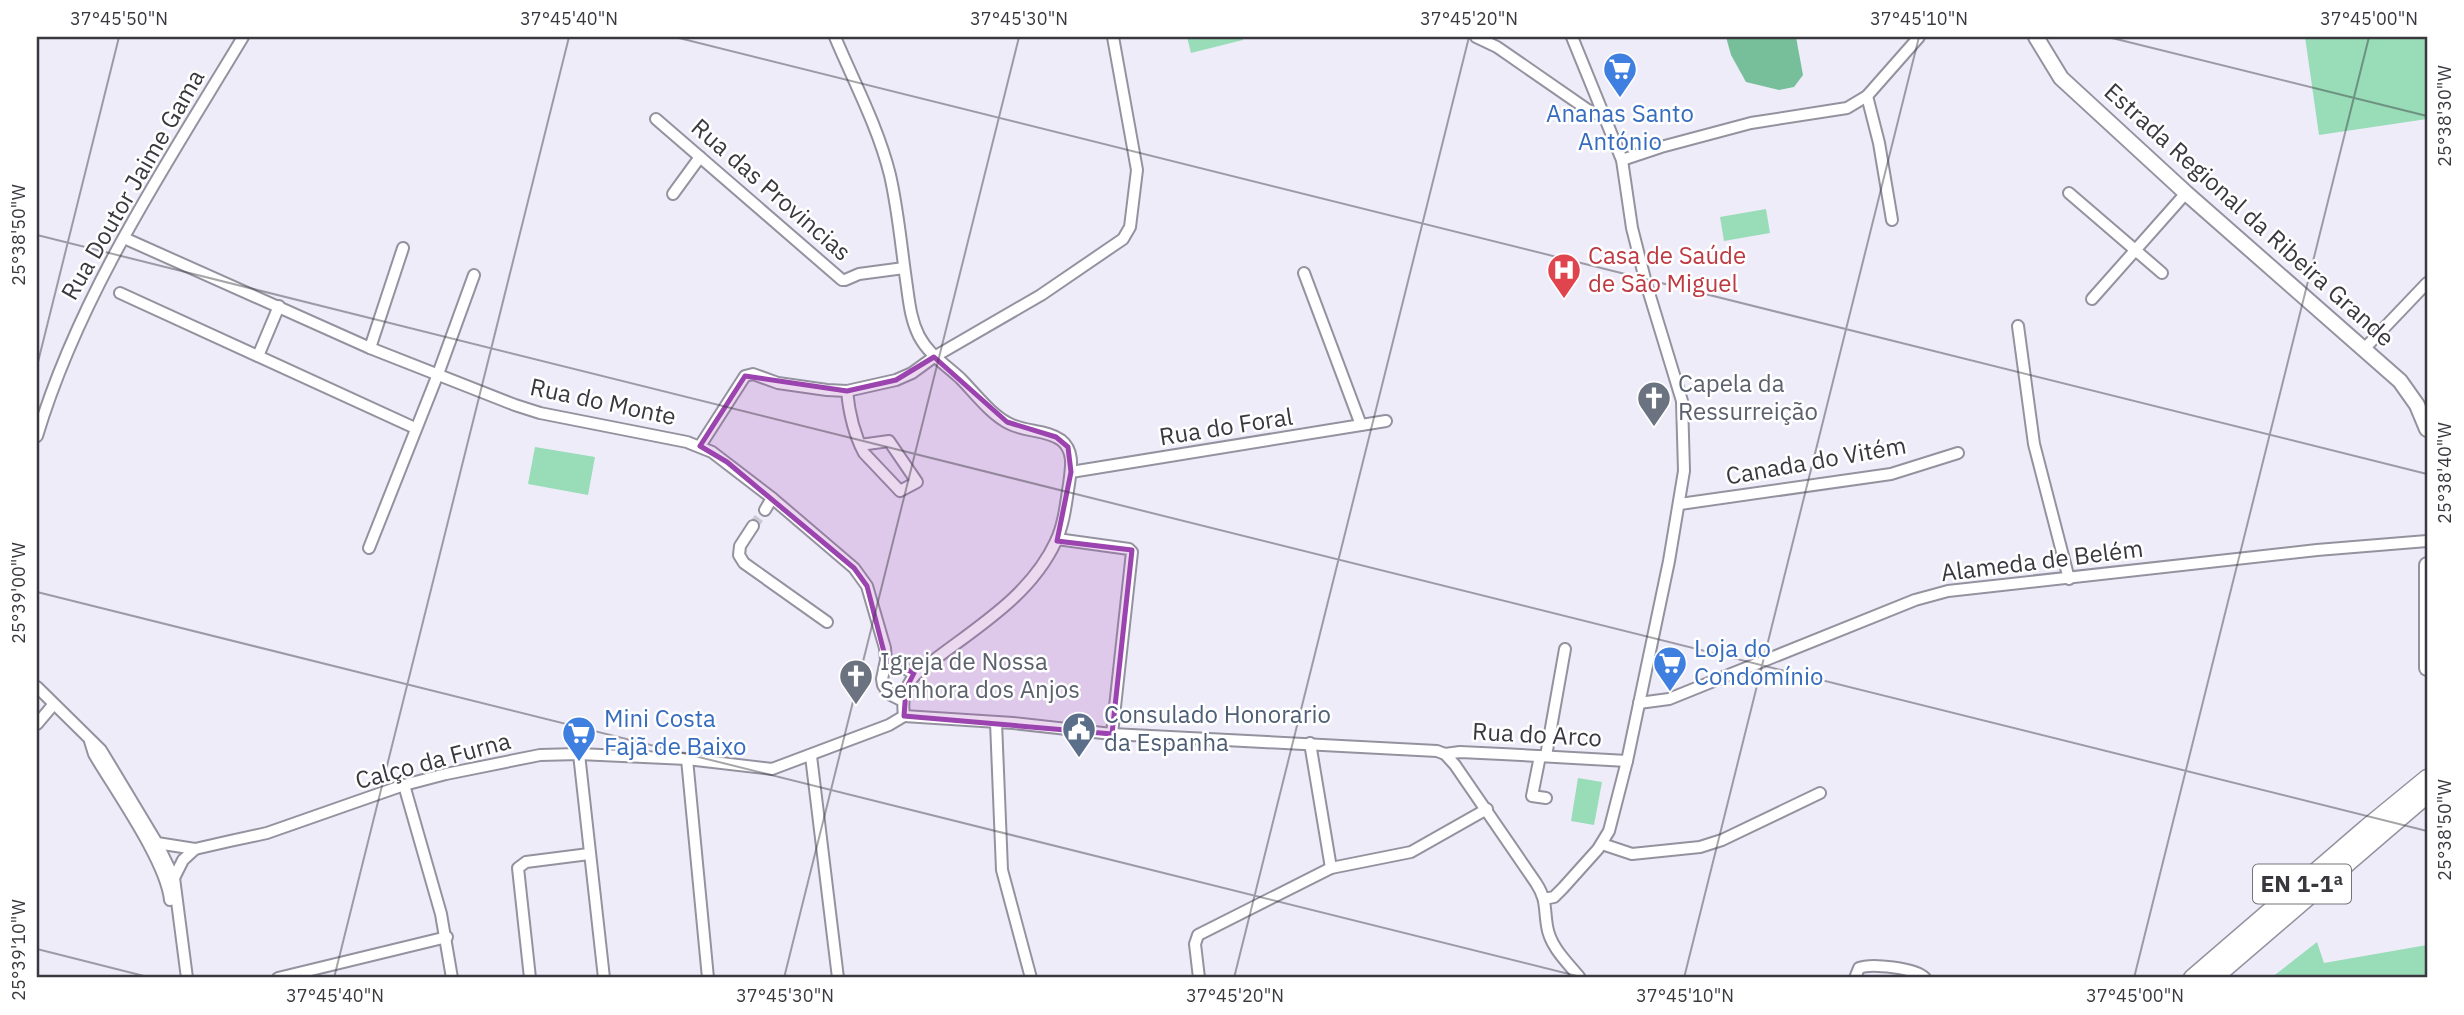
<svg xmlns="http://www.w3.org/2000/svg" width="2464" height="1015" font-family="'IBM Plex Sans',sans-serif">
  <rect width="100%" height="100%" fill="#efecfa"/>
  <g fill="#98dcb8">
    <path d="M1187,37H1242L1243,40L1191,53Z"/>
    <path d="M2305,37H2427V119L2319,135Z"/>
    <path d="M1766,209L1770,233L1724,241L1720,217Z"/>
    <path d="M535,447L595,457L588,495L528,484Z"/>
    <path d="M1578,778L1602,782L1594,825L1571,821Z"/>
    <path d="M2317,942L2324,963L2427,945V978H2271Z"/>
  </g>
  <path fill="#76bf9a" d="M1726,37H1796L1803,75L1794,87L1779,90L1746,82L1731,55Z"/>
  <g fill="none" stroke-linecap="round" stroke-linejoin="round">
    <path stroke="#cbc8d4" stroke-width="10" stroke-dasharray="10 5" stroke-linecap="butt" d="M753,526L765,510"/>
    <g stroke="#95929f" stroke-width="14">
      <g id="minor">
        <path d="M835,37C854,82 878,127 890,175C898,210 901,245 906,280C909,300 910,318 919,336C929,355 945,364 960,378C975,393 991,415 1010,424C1026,432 1047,430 1061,440C1075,451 1071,469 1069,484C1066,503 1064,524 1056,541C1028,602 964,634 915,675C904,688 902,700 904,716"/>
        <path d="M1476,37L1497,47L1588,110L1603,116"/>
        <path d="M1867,96L1879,143L1892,220"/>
        <path d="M656,119L842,280H845L859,274L904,268"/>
        <path d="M1622,160L1661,147L1751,123L1847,108L1867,96L1919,37"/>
        <path d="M2069,193L2162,273"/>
        <path d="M673,194L700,157"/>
        <path d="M124,238L370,348L515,405L540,413L687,442L712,452L772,498L854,568L867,586L885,648L886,660L882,679L883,685L889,694L903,701"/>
        <path d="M1304,273L1361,425"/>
        <path d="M120,293L415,428"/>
        <path d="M2092,299L2186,193"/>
        <path d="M2018,326L2034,444L2069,579"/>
        <path d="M370,348L403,248"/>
        <path d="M2365,348L2427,283"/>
        <path d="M258,356L279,306"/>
        <path d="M847,391C849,412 854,434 864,453L900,491L917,482L889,441L860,445"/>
        <path d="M37,436C80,293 166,165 243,37"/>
        <path d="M700,446L745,376L753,374L778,383L827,390L847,391L896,380L912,373L934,357L1041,295L1123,239L1130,227L1137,170L1113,37"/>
        <path d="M1071,472L1386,421"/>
        <path d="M1680,504L1891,474L1958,453"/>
        <path d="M765,510L772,498"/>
        <path d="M753,526L740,546L739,555L744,563L827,622"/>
        <path d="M1057,539L1129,549L1132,552L1112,734"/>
        <path d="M369,548L438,374L474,275"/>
        <path d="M886,660L900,665L915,675"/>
        <path d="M37,687L101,750L157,843L174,878L187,978"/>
        <path d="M1639,703L1669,699L1915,600L1948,591L2317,550L2427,541"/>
        <path d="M904,716L1013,723L1112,734L1437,751L1445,754L1455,765L1536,883C1547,900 1544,908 1547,926C1550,947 1568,963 1580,978"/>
        <path d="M996,722L1002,870L1031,978"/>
        <path d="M37,724L53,705"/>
        <path d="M90,741L94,754C115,790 166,861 170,900"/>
        <path d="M579,754L604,978"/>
        <path d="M1445,754L1460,752L1502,754L1627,761"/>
        <path d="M811,756L838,978"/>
        <path d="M1540,756L1532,796L1546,798"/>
        <path d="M1546,756L1565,649"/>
        <path d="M687,759L708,978"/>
        <path d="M404,785L441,914L452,978"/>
        <path d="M157,843L195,849L230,841L267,833L404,785L446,774L540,755L579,754L687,759L772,769L889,725L904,716"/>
        <path d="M1602,844L1632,854L1700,847L1722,840L1820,793"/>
        <path d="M1331,868L1411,852L1487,809"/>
        <path d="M174,878L183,860L195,849"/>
        <path d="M1544,899L1554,897L1563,888L1598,849L1609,831L1627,761L1669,561L1684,471L1682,401L1646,283L1632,228L1622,160L1572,37"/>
        <path d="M278,978L447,937"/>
        <path d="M530,978L518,868L526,862L589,854"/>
        <path d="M1199,978L1195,944L1198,935L1331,868L1310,743"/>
        <path d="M1855,978L1859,968C1871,963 1916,968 1925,978"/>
      </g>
    </g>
    <g stroke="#95929f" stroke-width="18">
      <g id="major">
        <path d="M2036,37L2061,78L2186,193L2400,381L2417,405L2427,429"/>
        <path d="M2427,565V668"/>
      </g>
    </g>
    <g stroke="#95929f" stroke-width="19">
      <g id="highway">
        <path d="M2192,978L2366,828L2427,778"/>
        <path d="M2214,978L2427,795"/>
      </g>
    </g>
    <use href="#minor" stroke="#fff" stroke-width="10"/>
    <use href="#major" stroke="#fff" stroke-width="14"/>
    <use href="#highway" stroke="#fff" stroke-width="16"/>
  </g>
  <path fill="#9b43af" fill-opacity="0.2" stroke="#9b43af" stroke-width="5" stroke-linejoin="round" d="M934,357L1007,422L1056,437L1068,447L1071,472L1057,541L1132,550L1112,734L904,716L906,689L914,673L886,660L867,586L854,568L727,462L700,446L745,376L847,391L896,380Z"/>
  <path fill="none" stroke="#39383e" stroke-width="2" stroke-opacity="0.45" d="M675,37L2427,474M2108,37L2427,116M37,235L2427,831M37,366L119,37M37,592L1585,978M37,949L152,978M334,978L569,37M784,978L1019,37M1234,978L1469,37M1684,978L1919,37M2134,978L2369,37"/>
  <defs>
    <g id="supermarket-pin" transform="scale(1.75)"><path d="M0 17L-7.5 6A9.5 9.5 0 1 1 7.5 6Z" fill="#3f7fe0" stroke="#fff"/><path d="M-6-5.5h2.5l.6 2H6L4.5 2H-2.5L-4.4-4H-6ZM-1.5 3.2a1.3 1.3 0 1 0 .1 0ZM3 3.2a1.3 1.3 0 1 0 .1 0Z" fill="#fff"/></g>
    <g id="hospital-pin" transform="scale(1.75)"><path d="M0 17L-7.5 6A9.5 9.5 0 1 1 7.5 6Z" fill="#e0444e" stroke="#fff"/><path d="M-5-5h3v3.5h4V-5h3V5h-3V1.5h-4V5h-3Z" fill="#fff"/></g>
    <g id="church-pin" transform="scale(1.75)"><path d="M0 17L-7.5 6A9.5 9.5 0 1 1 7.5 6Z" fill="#6b7280" stroke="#fff"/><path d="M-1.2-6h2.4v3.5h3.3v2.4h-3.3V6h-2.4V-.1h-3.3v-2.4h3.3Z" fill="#fff"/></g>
    <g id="civic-pin" transform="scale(1.75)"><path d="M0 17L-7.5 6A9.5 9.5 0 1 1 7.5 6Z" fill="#5c6f8a" stroke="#fff"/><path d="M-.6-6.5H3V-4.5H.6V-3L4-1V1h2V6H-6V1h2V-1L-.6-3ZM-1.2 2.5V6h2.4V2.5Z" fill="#fff"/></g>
  </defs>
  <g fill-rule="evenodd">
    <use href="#supermarket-pin" x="1620" y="69"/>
    <use href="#hospital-pin" x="1564" y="270"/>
    <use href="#church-pin" x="1654" y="398"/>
    <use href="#supermarket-pin" x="1670" y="663"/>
    <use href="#church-pin" x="856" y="676"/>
    <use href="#civic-pin" x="1079" y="729"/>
    <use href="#supermarket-pin" x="579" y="733"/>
  </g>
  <g text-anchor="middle" stroke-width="5" stroke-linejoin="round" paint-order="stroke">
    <rect fill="#fff" stroke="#747478" stroke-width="2" x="2253" y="864.5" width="98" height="39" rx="5"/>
    <g font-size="23" font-weight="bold" fill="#39383e">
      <text x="2302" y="892">EN 1-1ª</text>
    </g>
    <g font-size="24" fill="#366cbe" stroke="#fff" text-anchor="start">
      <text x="1620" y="122" text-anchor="middle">Ananas Santo<tspan x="1620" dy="28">António</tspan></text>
      <text x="1694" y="657">Loja do<tspan x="1694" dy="28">Condomínio</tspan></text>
      <text x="604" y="727">Mini Costa<tspan x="604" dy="28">Fajã de Baixo</tspan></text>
    </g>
    <g font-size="24" fill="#39383e" stroke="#fff">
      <text transform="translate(133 185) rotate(-60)" y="8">Rua Doutor Jaime Gama</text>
      <text transform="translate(771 190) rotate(41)" y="8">Rua das Provincias</text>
      <text transform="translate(2249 215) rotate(42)" y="8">Estrada Regional da Ribeira Grande</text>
      <text transform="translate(603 402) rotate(12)" y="8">Rua do Monte</text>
      <text transform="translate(1226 427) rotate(-9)" y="8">Rua do Foral</text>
      <text transform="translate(1816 461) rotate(-10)" y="8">Canada do Vitém</text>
      <text transform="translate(2042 561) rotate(-7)" y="8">Alameda de Belém</text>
      <text transform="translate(1537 735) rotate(3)" y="8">Rua do Arco</text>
      <text transform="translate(433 761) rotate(-15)" y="8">Calço da Furna</text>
    </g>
    <g font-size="24" fill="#be3a42" stroke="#fff" text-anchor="start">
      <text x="1588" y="264">Casa de Saúde<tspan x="1588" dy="28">de São Miguel</tspan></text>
    </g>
    <g font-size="24" fill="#5b616d" stroke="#fff" text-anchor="start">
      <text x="1678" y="392">Capela da<tspan x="1678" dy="28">Ressurreição</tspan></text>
      <text x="880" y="670">Igreja de Nossa<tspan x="880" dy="28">Senhora dos Anjos</tspan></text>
    </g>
    <g font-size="24" fill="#4e5e75" stroke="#fff" text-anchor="start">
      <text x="1104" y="723">Consulado Honorario<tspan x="1104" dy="28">da Espanha</tspan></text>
    </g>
  </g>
  <rect width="2464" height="1015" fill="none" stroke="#ffffff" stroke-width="77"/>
  <rect x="38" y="38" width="2388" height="938" fill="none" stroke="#39383e" stroke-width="2.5"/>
  <g font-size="18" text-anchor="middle" fill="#39383e">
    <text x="119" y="25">37°45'50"N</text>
    <text x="569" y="25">37°45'40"N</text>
    <text x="1019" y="25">37°45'30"N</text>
    <text x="1469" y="25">37°45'20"N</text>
    <text x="1919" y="25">37°45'10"N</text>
    <text x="2369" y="25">37°45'00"N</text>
    <text transform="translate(2445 116) rotate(-90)" y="6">25°38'30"W</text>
    <text transform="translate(19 235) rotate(-90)" y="6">25°38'50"W</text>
    <text transform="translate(2445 473) rotate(-90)" y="6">25°38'40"W</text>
    <text transform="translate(19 593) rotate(-90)" y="6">25°39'00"W</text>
    <text transform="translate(2445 830) rotate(-90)" y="6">25°38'50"W</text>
    <text transform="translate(19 950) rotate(-90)" y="6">25°39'10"W</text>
    <text x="335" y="1002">37°45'40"N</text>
    <text x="785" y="1002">37°45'30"N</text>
    <text x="1235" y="1002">37°45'20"N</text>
    <text x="1685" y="1002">37°45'10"N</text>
    <text x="2135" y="1002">37°45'00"N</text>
  </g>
</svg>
